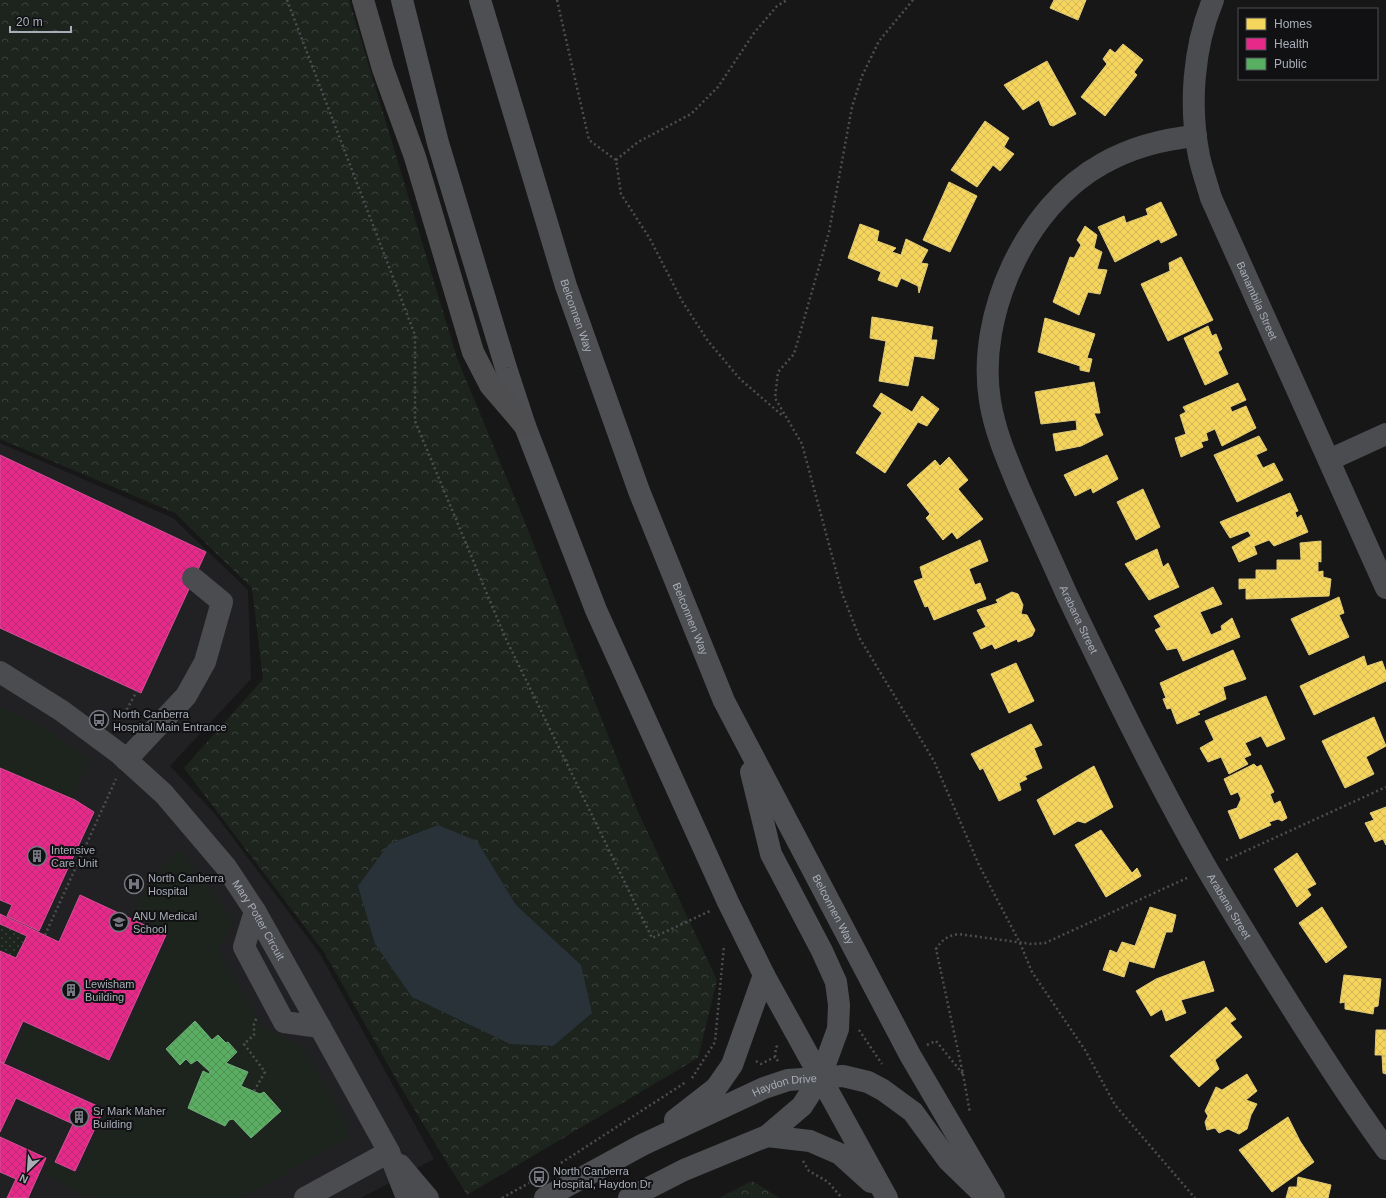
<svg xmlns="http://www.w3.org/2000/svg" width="1386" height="1198" font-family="Helvetica,sans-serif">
  <defs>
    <pattern id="forest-crowns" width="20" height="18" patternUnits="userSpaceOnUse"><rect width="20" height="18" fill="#1d241e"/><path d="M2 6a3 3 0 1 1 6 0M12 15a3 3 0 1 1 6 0" fill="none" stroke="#3b413d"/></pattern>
    <pattern id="park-dots" width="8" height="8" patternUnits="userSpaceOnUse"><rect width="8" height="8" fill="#1d241e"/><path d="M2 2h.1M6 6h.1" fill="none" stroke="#3b413d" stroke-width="1.8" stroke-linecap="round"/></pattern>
    <pattern id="homes-cross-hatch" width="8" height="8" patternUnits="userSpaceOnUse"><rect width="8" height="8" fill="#f6d55c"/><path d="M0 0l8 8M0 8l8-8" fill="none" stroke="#cfb555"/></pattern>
    <pattern id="health-cross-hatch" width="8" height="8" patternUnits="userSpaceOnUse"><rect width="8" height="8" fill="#e7298a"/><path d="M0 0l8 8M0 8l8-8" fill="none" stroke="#ba2c75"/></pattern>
    <pattern id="public-cross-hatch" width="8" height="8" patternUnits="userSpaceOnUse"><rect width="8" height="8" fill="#5aae61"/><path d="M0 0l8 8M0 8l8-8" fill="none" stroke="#509056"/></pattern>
  </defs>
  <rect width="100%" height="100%" fill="#171717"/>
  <path fill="#212123" d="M0,443L173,518L248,590L251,679L170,766L215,814L320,954L434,1159L361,1198H0Z"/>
  <g fill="#1d241e">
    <path d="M0,708L39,725L89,759L72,799L0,768Z"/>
    <path d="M179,849L234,920L218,949L262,1026L303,1047L349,1127L346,1139L241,1198H84L45,1173L50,1161L78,1175L109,1107L10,1060L27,1024L111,1065L171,933L133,913L150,881Z"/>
  </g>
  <g fill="url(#forest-crowns)">
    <path d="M0,0H349L457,358L524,520L638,812L717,980L698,1058L467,1195L400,1086L324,952L184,768L263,679L252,588L175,513L0,439Z"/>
    <path d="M752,1181L780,1198H719Z"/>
  </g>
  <path fill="url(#park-dots)" d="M0,924L27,936L16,958L0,951Z"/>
  <path fill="#2a3239" d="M438,825L477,841L516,905L581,965L592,1013L553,1046L510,1044L412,997L375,944L358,886L389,844Z"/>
  <g fill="url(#homes-cross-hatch)" stroke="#dfc978">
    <path d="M1054,0H1086L1078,20L1050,8Z"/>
    <path d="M1123,44L1143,60L1134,72L1137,75L1105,116L1081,97L1107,64L1103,59L1110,49L1115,53Z"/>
    <path d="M1047,61L1076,114L1053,126L1050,125L1039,100L1023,110L1004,85Z"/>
    <path d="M985,121L1009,138L1004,147L1014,154L1000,171L993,165L977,187L951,170Z"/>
    <path d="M949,182L977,196L950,252L923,240Z"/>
    <path d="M1161,202L1177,235L1161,243L1159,239L1115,262L1098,227L1124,216L1126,223L1148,215L1146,209Z"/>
    <path d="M860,224L879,231L877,241L896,248L892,252L901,255L906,239L928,250L921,263L928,264L919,293L918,286L901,278L897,287L878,280L881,272L848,258Z"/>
    <path d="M1085,226L1097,235L1094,248L1102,252L1097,269L1107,270L1100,294L1088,292L1079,315L1053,302L1070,257L1074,258L1081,245L1077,240Z"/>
    <path d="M1181,257L1213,320L1168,341L1141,284L1170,271L1169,263Z"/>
    <path d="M872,317L933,327L931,340H937L934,359L914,356L908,386L879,381L886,341L870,338Z"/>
    <path d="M1045,318L1095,334L1087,358L1092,359L1089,372L1080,370V366L1038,352Z"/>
    <path d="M1208,326L1212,336L1216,334L1222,349L1218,352L1228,374L1205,385L1184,338Z"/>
    <path d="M1094,382L1100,413H1094L1103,435L1081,446L1056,451L1053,434L1077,430L1076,420L1041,424L1035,392Z"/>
    <path d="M1238,383L1246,400L1230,407L1232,412L1246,406L1256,428L1222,446L1215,429L1206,433L1208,440L1201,442L1203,447L1181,457L1175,438L1186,434L1180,415L1186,412L1183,407Z"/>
    <path d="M881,393L912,412L922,396L939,409L927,426L918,422L885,473L856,453L882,413L873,406Z"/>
    <path d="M1259,436L1267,450L1256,455L1263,468L1274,463L1283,480L1237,502L1214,455Z"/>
    <path d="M1107,455L1118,479L1093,493L1091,488L1075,496L1064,475Z"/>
    <path d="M949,457L968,480L958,489L983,519L957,539L952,532L943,540L926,518L930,514L907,485L935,460L940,466Z"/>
    <path d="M1143,489L1160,527L1136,540L1117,502Z"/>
    <path d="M1290,493L1298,511L1295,512L1297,518L1301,515L1308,532L1274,546L1269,540L1254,546L1257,554L1239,562L1232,547L1251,536L1248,531L1230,538L1220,522Z"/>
    <path d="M980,540L988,561L969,569L975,585L980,583L986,599L934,620L928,606L925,607L914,581L923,578L920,567Z"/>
    <path d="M1321,541V562L1318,561V572L1323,571V577L1331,579L1329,596L1246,599V588L1239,589V579H1256V570H1277V560H1301L1300,543Z"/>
    <path d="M1157,549L1163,567L1168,563L1179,587L1149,600L1125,564Z"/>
    <path d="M1213,587L1222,604L1200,612L1211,635L1222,630L1221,626L1232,618L1240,637L1183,661L1177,648L1167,650L1155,630L1161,627L1154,616Z"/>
    <path d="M1012,592L1018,594L1023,605L1021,614L1027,615L1035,630L1032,636L1018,642L1017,639L995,649L992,644L981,649L973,633L986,627L977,610L998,603L996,600Z"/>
    <path d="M1339,597L1344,613L1339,615L1349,637L1309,655L1291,619Z"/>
    <path d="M1233,650L1246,679L1223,687L1226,699L1197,712L1200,714L1177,724L1171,708L1167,709L1163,699L1166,698L1160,683Z"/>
    <path d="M1364,656L1367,666L1382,661L1386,672V681L1314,715L1300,686Z"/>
    <path d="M1016,663L1034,701L1009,713L991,674Z"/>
    <path d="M1266,696L1285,739L1267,747L1261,736L1245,743L1251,755L1244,758L1248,764L1229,774L1221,757L1208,762L1200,748L1214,740L1205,721Z"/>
    <path d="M1374,717L1386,746L1366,757L1374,774L1345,788L1322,741Z"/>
    <path d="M1031,724L1042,745L1034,748L1042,768L1025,776L1027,779L1019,783L1021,790L999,801L983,768L980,770L971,754Z"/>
    <path d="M1254,764L1257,767L1261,765L1274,792L1270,794L1274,804L1280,801L1287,818L1282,821L1278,819L1269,822L1271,825L1240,839L1228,811L1237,808L1241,799L1238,792L1231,795L1224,779Z"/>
    <path d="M1094,766L1113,807L1085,823L1078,821L1054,835L1037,800Z"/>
    <path d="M1386,807V845L1383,839L1375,842L1365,823L1374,820L1370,813Z"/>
    <path d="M1101,830L1132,873L1137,868L1141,876L1106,897L1075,845Z"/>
    <path d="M1297,853L1316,884L1307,889L1311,895L1297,907L1274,869Z"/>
    <path d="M1150,907L1176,915L1172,932H1166L1154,968L1129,961L1124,977L1103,970L1110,950L1117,953L1122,942L1135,946Z"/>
    <path d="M1322,907L1347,947L1326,963L1299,923Z"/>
    <path d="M1204,961L1214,991L1181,1000L1186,1013L1166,1021L1162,1009L1151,1016L1136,991L1156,979Z"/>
    <path d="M1344,975L1381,979L1378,1006L1374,1007L1373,1014L1345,1009V1002L1340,1003Z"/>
    <path d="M1226,1007L1236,1019L1230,1023L1242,1037L1215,1060L1219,1069L1199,1087L1170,1056Z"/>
    <path d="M1376,1030H1386V1074L1383,1073L1382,1055H1375Z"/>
    <path d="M1247,1074L1257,1091L1246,1100L1257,1104L1251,1115L1247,1129L1239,1134L1228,1129L1219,1133L1215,1128L1207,1130L1205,1122L1208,1116L1205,1111L1216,1087L1222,1090Z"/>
    <path d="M1288,1117L1300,1141L1314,1162L1272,1192L1239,1150Z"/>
    <path d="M1298,1177L1331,1185L1328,1198H1286L1289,1187H1297Z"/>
  </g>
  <g fill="url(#health-cross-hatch)" stroke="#d45198">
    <path d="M0,455L206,552L141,693L0,628Z"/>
    <path d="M0,768L75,800L94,812L39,931L7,916L12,905L0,900Z"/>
    <path d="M80,895L166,935L109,1060L23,1021L4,1063L0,1062V951L16,958L27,936L0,924V914L59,942Z"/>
    <path d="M0,1062L104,1109L75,1171L55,1162L73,1124L16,1098L0,1132Z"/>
    <path d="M0,1137L46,1158L28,1198H7L16,1179L0,1172Z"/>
  </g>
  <path fill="url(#public-cross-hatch)" stroke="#71ae7b" d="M195,1021L212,1040L218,1035L226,1043L228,1042L237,1052L226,1063L248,1072L241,1086L260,1094L264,1092L281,1111L251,1138L233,1119L229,1120L225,1126L188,1108L203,1071L209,1074L210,1072L197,1060L191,1064L186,1059L180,1065L166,1049Z"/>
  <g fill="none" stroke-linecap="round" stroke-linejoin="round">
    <g stroke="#4d4e52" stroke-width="2.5" stroke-dasharray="2 3" stroke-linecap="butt">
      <path d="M287,0L415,335V421L505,637L652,938L710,911"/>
      <path d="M557,0L589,140L616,160L621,194L650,239L682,301L708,341L740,379L783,416"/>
      <path d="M913,0L879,41L862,76L852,107L829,232L794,354L778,372L775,398L802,444L842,593L860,639L934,761L979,865L1020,943L1032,972L1085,1050L1115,1105L1195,1198"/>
      <path d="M616,160L638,142L691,114L718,87L754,33L777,6L787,0"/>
      <path d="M117,727L137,691"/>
      <path d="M1226,860L1386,787"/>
      <path d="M45,935L116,779"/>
      <path d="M859,1030L882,1064"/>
      <path d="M927,1045L936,1041L963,1074L936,949C942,940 947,936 958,934L1032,944L1045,943L1187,878"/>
      <path d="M756,1061L761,1064L775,1057"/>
      <path d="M778,1061L775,1057L776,1047L780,1045"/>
      <path d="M963,1074L970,1113"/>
      <path d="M692,1078L715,1042L724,945"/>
      <path d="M254,1091L265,1072L244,1044L254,1035V1024L257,1017"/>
      <path d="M803,1161L809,1171L828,1182L842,1198"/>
      <path d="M561,1163L686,1082"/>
      <path d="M502,1198L529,1183"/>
    </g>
    <g stroke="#4b4c50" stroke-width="22">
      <path id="s1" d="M1213,0C1193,48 1189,106 1199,156C1202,170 1207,184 1211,198L1386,588"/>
      <path id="s2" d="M1196,136C1163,139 1132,147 1102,164C1026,206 976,315 990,401C995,432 1007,459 1019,488C1035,524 1051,559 1067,595C1111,687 1156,780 1207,869C1233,913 1260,957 1287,1000C1319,1051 1351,1101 1386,1149"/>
      <path d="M1329,460L1386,434"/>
      <path id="s3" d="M0,672L62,711L120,754L164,794L226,867L255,911L320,1027L389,1152L407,1198"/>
      <path d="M126,760L186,696L205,662L222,602L193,578"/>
      <path d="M255,911L244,947L284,1022L320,1027"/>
      <path d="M400,1165L428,1198"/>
      <path d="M305,1198L389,1152"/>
    </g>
    <g stroke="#4d4f52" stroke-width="22">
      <path d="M402,0L438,143L506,368L525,426L596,610L728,902L764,975L887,1198"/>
      <path id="s4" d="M480,0L566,286L639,491L724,701L910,1055L994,1198"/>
      <path d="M675,1120L716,1088L732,1065L764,975"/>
      <path d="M767,1136L810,1141L840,1154L871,1182"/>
      <path id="s5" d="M545,1198L642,1145L764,1088L788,1080L843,1076L868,1082L883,1090L913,1112L948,1160L982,1193"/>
      <path d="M629,1198L684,1170L767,1136L802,1106L820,1078L838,1029L839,1005L836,982L822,951L771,854L751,772"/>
    </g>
    <path stroke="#4e4e51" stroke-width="22" d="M363,0L383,69L415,157L473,352L490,385L525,426"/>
  </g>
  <defs>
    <g id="bus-ring" transform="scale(1)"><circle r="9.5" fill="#111113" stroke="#757880" stroke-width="1.5"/><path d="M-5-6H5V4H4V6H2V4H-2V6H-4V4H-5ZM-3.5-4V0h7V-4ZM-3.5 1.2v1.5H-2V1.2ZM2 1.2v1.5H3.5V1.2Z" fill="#757880"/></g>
    <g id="building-ring" transform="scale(1)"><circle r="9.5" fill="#111113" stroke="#757880" stroke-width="1.5"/><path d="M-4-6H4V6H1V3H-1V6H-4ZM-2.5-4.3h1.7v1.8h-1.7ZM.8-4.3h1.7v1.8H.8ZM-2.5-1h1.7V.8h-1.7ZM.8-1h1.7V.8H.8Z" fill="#757880"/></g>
    <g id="hospital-ring" transform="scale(1)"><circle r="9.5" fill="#111113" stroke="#757880" stroke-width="1.5"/><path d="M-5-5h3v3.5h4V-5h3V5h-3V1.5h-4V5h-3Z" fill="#757880"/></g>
    <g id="university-ring" transform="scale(1)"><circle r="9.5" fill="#111113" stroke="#757880" stroke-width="1.5"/><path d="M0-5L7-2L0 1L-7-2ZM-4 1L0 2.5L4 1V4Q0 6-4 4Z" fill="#757880"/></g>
  </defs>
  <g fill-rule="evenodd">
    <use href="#bus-ring" x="99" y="720"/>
    <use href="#building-ring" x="37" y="856"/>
    <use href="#hospital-ring" x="134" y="884"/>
    <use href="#university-ring" x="119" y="922"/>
    <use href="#building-ring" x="71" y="990"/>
    <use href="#building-ring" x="79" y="1117"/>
    <use href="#bus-ring" x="539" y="1177"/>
  </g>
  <g text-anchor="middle" stroke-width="4" stroke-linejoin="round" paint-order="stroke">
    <g font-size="11" fill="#a8adb8" stroke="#111113">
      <text dy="4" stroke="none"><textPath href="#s1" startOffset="315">Banambila Street</textPath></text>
      <text dy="4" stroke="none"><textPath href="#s4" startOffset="330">Belconnen Way</textPath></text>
      <text dy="4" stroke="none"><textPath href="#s4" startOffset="654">Belconnen Way</textPath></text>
      <text dy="4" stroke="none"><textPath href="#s2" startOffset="612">Arabana Street</textPath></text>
      <text dy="4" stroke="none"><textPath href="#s2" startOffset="936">Arabana Street</textPath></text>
      <text dy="4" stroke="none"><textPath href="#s4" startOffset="978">Belconnen Way</textPath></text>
      <text dy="4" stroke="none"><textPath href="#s3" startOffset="363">Mary Potter Circuit</textPath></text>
      <text dy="4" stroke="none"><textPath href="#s5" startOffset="266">Haydon Drive</textPath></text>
    </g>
    <g font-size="11" fill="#a8adb8" stroke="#111113" text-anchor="start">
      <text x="113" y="718">North Canberra<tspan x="113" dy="13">Hospital Main Entrance</tspan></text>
      <text x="51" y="854">Intensive<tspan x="51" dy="13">Care Unit</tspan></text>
      <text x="148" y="882">North Canberra<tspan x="148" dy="13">Hospital</tspan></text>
      <text x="133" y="920">ANU Medical<tspan x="133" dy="13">School</tspan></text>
      <text x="85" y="988">Lewisham<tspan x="85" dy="13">Building</tspan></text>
      <text x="93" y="1115">Sr Mark Maher<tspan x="93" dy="13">Building</tspan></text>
      <text x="553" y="1175">North Canberra<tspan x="553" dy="13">Hospital, Haydon Dr</tspan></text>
    </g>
  </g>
  <rect x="1238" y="8" width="140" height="72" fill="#111113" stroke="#4d4f55"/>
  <rect x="1246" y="18" width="20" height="12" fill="#f6d55c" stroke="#4d4f55"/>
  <text x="1274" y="28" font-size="12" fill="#a8adb8">Homes</text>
  <rect x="1246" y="38" width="20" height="12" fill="#e7298a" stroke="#4d4f55"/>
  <text x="1274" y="48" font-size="12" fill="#a8adb8">Health</text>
  <rect x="1246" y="58" width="20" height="12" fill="#5aae61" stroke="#4d4f55"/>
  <text x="1274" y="68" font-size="12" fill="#a8adb8">Public</text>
  <g transform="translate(28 1170) rotate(205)" stroke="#111113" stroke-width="3" paint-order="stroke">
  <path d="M0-3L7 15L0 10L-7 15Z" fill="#a8adb8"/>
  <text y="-6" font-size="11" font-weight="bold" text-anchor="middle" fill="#a8adb8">N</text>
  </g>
  <path d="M10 26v6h61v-6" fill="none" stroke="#a8adb8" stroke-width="2"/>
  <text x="16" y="26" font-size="12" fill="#a8adb8" stroke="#111113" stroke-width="3" paint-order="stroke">20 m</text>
</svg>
